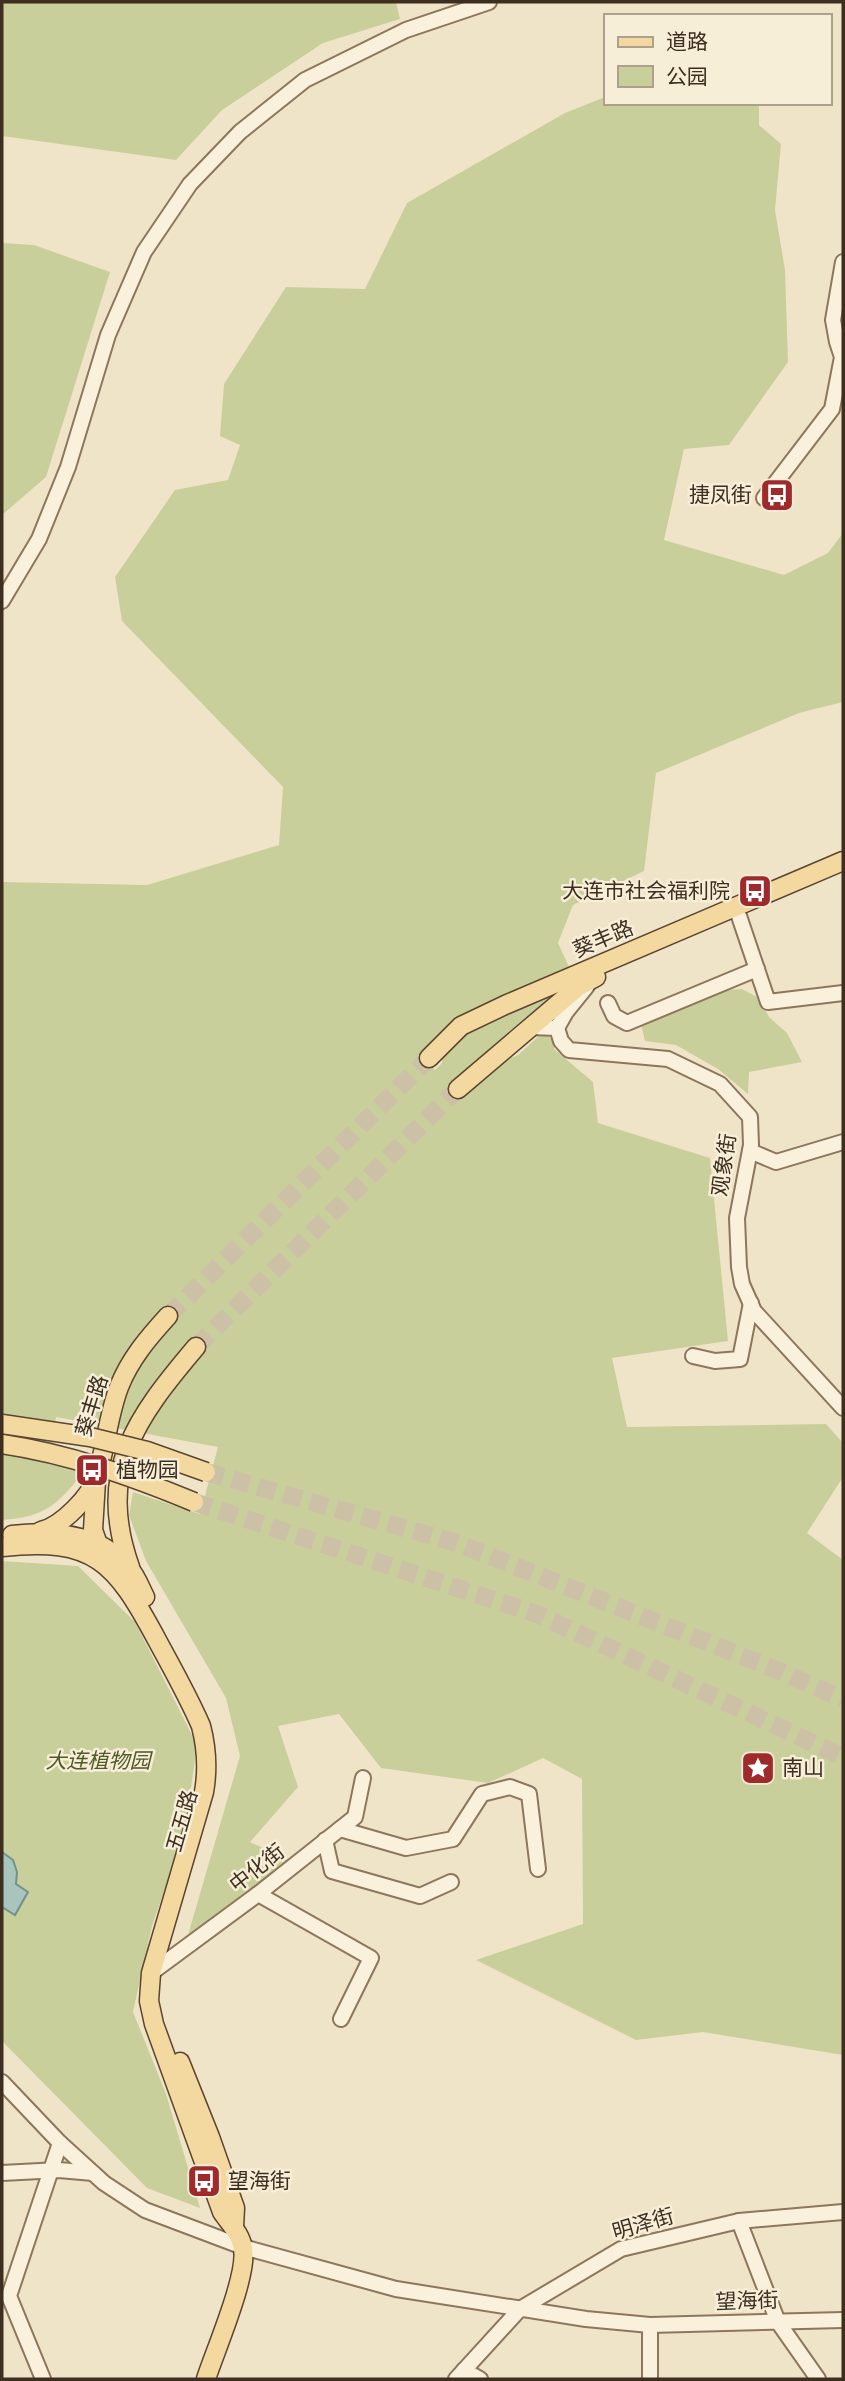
<svg xmlns="http://www.w3.org/2000/svg" width="845" height="2381" font-family="'Roboto Serif','Noto Sans SC',serif">
  <rect width="100%" height="100%" fill="#f0e4c8"/>
  <g fill="#c9cf9b">
    <path d="M2,2H396L400,19L323,43L222,110L176,160L2,136Z"/>
    <path d="M605,97V103H759V125L781,144L775,210L785,270L788,362L729,445L684,449L664,540L784,575L828,553L843,533V702L799,713L656,773L644,871L573,905L558,943L570,969L422,1059L435,1070L442,1063V1059L464,1035L546,996L550,998L451,1088L460,1099L498,1064L518,1055L542,1033L555,1041L554,1049L593,1082L598,1123L710,1158L728,1341L612,1358L627,1427L826,1424L843,1443V1477L807,1533L843,1560V2055L703,2032L636,2040L476,1960L583,1924L582,1779L543,1758L488,1783L381,1768L339,1714L278,1726L298,1787L250,1842L291,1861L186,1942L240,1756L226,1698L146,1561L129,1515L133,1492L200,1514L218,1447L56,1417L50,1463L83,1473C57,1505 45,1517 2,1520V882L147,885L279,845L283,787L122,621L115,577L175,490L228,480L240,445L220,436L224,384L286,287L365,289L407,203L565,113Z"/>
    <path d="M2,243L34,245L110,272L46,477L2,515Z"/>
    <path d="M742,989L759,998L769,1017L787,1033L802,1062L749,1072L748,1094L718,1069L676,1045L645,1041L641,1024L724,990Z"/>
    <path d="M2,1561L78,1566L135,1622L197,1745L185,1831L152,1926L133,2012L166,2094L200,2208L147,2188L2,2041Z"/>
  </g>
  <path fill="#a9c4bc" stroke="#6f938a" stroke-width="2" d="M2,1852L13,1860L17,1872L16,1884L28,1892L15,1915L2,1907Z"/>
  <g fill="none" stroke-linecap="round" stroke-linejoin="round">
    <g stroke="#ccc0a6" stroke-width="18" stroke-dasharray="18 9" stroke-linecap="butt">
      <path d="M168,1316L429,1058"/>
      <path d="M196,1347L458,1089"/>
      <path d="M206,1472L457,1543L777,1670L843,1699"/>
      <path d="M194,1502L537,1614L843,1757"/>
    </g>
    <g stroke="#8d765c" stroke-width="18">
      <g id="minor">
        <path d="M764,498L832,409L842,357L837,342L833,320L843,262"/>
        <path d="M2,601L39,539L68,467L108,335L144,252L190,184L240,132L305,80L406,30L489,2"/>
        <path d="M739,916L768,1002L843,993"/>
        <path d="M608,1003L614,1016L627,1023L757,969"/>
        <path d="M530,1027L557,1028L566,1012L587,986"/>
        <path d="M557,1028L561,1041L569,1050L668,1059L720,1084L750,1117L751,1145L737,1218L739,1267L742,1284L754,1311L843,1408"/>
        <path d="M750,1151L776,1162L843,1142"/>
        <path d="M693,1356L715,1361L740,1359L751,1303"/>
        <path d="M340,1829L406,1848L453,1839L482,1794L510,1787L529,1794L538,1869"/>
        <path d="M325,1840L332,1871L420,1896L451,1882"/>
        <path d="M258,1894L371,1958L341,2019"/>
        <path d="M151,1973L258,1894L355,1817L363,1778"/>
        <path d="M2,2082L60,2143L104,2183L145,2210L243,2247L396,2289L586,2319L650,2325L843,2320"/>
        <path d="M2,2173L59,2170L93,2173"/>
        <path d="M739,2221L778,2322L818,2379"/>
        <path d="M464,2370L480,2379"/>
        <path d="M43,2379L9,2296L60,2143"/>
        <path d="M456,2379L520,2309L621,2249L739,2221L843,2212"/>
        <path d="M650,2379V2325"/>
      </g>
    </g>
    <g stroke="#5b4430" stroke-width="21">
      <g id="major">
        <path d="M429,1058L461,1026L505,1005L843,861"/>
        <path d="M458,1089L579,986L596,977"/>
        <path d="M96,1481L93,1530L100,1550"/>
        <path d="M41,1531C62,1526 91,1496 97,1476C106,1446 108,1416 119,1387C130,1359 148,1338 168,1316"/>
        <path d="M12,1535C54,1530 100,1533 129,1568C136,1576 140,1587 145,1597"/>
        <path d="M2,1547C95,1537 115,1562 157,1640C172,1668 188,1696 201,1726C207,1749 208,1769 204,1792L151,1973L149,2001L154,2024L222,2212C230,2224 241,2234 243,2249C248,2275 215,2351 206,2379"/>
        <path d="M130,1567C96,1471 136,1418 196,1347"/>
        <path d="M180,2062L210,2137L235,2208L234,2227"/>
      </g>
    </g>
    <use href="#minor" stroke="#faf1dc" stroke-width="14"/>
    <use href="#major" stroke="#f3d9a0" stroke-width="18"/>
    <g stroke="#5b4430" stroke-width="21" stroke-linecap="butt">
      <g id="major-bridge">
        <path d="M2,1424L90,1437L147,1451L206,1472"/>
        <path d="M2,1444C69,1454 131,1476 194,1502"/>
      </g>
    </g>
    <use href="#major-bridge" stroke="#f3d9a0" stroke-width="18"/>
  </g>
  <defs>
    <g id="bus-square" transform="scale(1.75)"><rect x="-9" y="-9" width="18" height="18" rx="4" fill="#9e2a2b" stroke="#f7eed8"/><path d="M-5-6H5V4H4V6H2V4H-2V6H-4V4H-5ZM-3.5-4V0h7V-4ZM-3.5 1.2v1.5H-2V1.2ZM2 1.2v1.5H3.5V1.2Z" fill="#fff"/></g>
    <g id="sight-square" transform="scale(1.75)"><rect x="-9" y="-9" width="18" height="18" rx="4" fill="#9e2a2b" stroke="#f7eed8"/><path d="M0-6L1.8-2.2L6-1.7L2.9 1.2L3.7 5.4L0 3.3L-3.7 5.4L-2.9 1.2L-6-1.7L-1.8-2.2Z" fill="#fff"/></g>
  </defs>
  <g fill-rule="evenodd">
    <use href="#bus-square" x="777" y="495"/>
    <use href="#bus-square" x="755" y="891"/>
    <use href="#bus-square" x="92" y="1470"/>
    <use href="#sight-square" x="758" y="1768"/>
    <use href="#bus-square" x="204" y="2181"/>
  </g>
  <g text-anchor="middle" stroke-width="5" stroke-linejoin="round" paint-order="stroke">
    <g font-size="21" fill="#3d2e20" stroke="#f7eed8" text-anchor="start">
      <text x="752" y="502" text-anchor="end">捷凤街</text>
      <text x="730" y="898" text-anchor="end">大连市社会福利院</text>
      <text x="116" y="1477">植物园</text>
      <text x="782" y="1775">南山</text>
      <text x="228" y="2188">望海街</text>
    </g>
    <g font-size="21" fill="#3d2e20" stroke="#f7eed8">
      <text transform="translate(603 939) rotate(-23)" y="7">葵丰路</text>
      <text transform="translate(724 1165) rotate(-82)" y="7">观象街</text>
      <text transform="translate(92 1406) rotate(-73)" y="7">葵丰路</text>
      <text transform="translate(182 1821) rotate(-74)" y="7">五五路</text>
      <text transform="translate(257 1868) rotate(-38)" y="7">中化街</text>
      <text transform="translate(643 2224) rotate(-16)" y="7">明泽街</text>
      <text transform="translate(747 2301) rotate(-2)" y="7">望海街</text>
    </g>
    <g font-size="21" font-style="italic" fill="#4d5a26" stroke="#f7eed8">
      <text x="98" y="1768">大连植物园</text>
    </g>
  </g>
  <rect width="845" height="2381" fill="none" stroke="#3d2e20" stroke-width="7"/>
  <rect x="604" y="14" width="228" height="91" fill="#f7eed8" stroke="#ada18e" stroke-width="2"/>
  <rect x="618" y="37" width="35" height="10" fill="#f3d9a0" stroke="#ada18e" stroke-width="2"/>
  <text x="666" y="49" font-size="21" fill="#3d2e20">道路</text>
  <rect x="618" y="66" width="35" height="21" fill="#c9cf9b" stroke="#ada18e" stroke-width="2"/>
  <text x="666" y="84" font-size="21" fill="#3d2e20">公园</text>
</svg>
